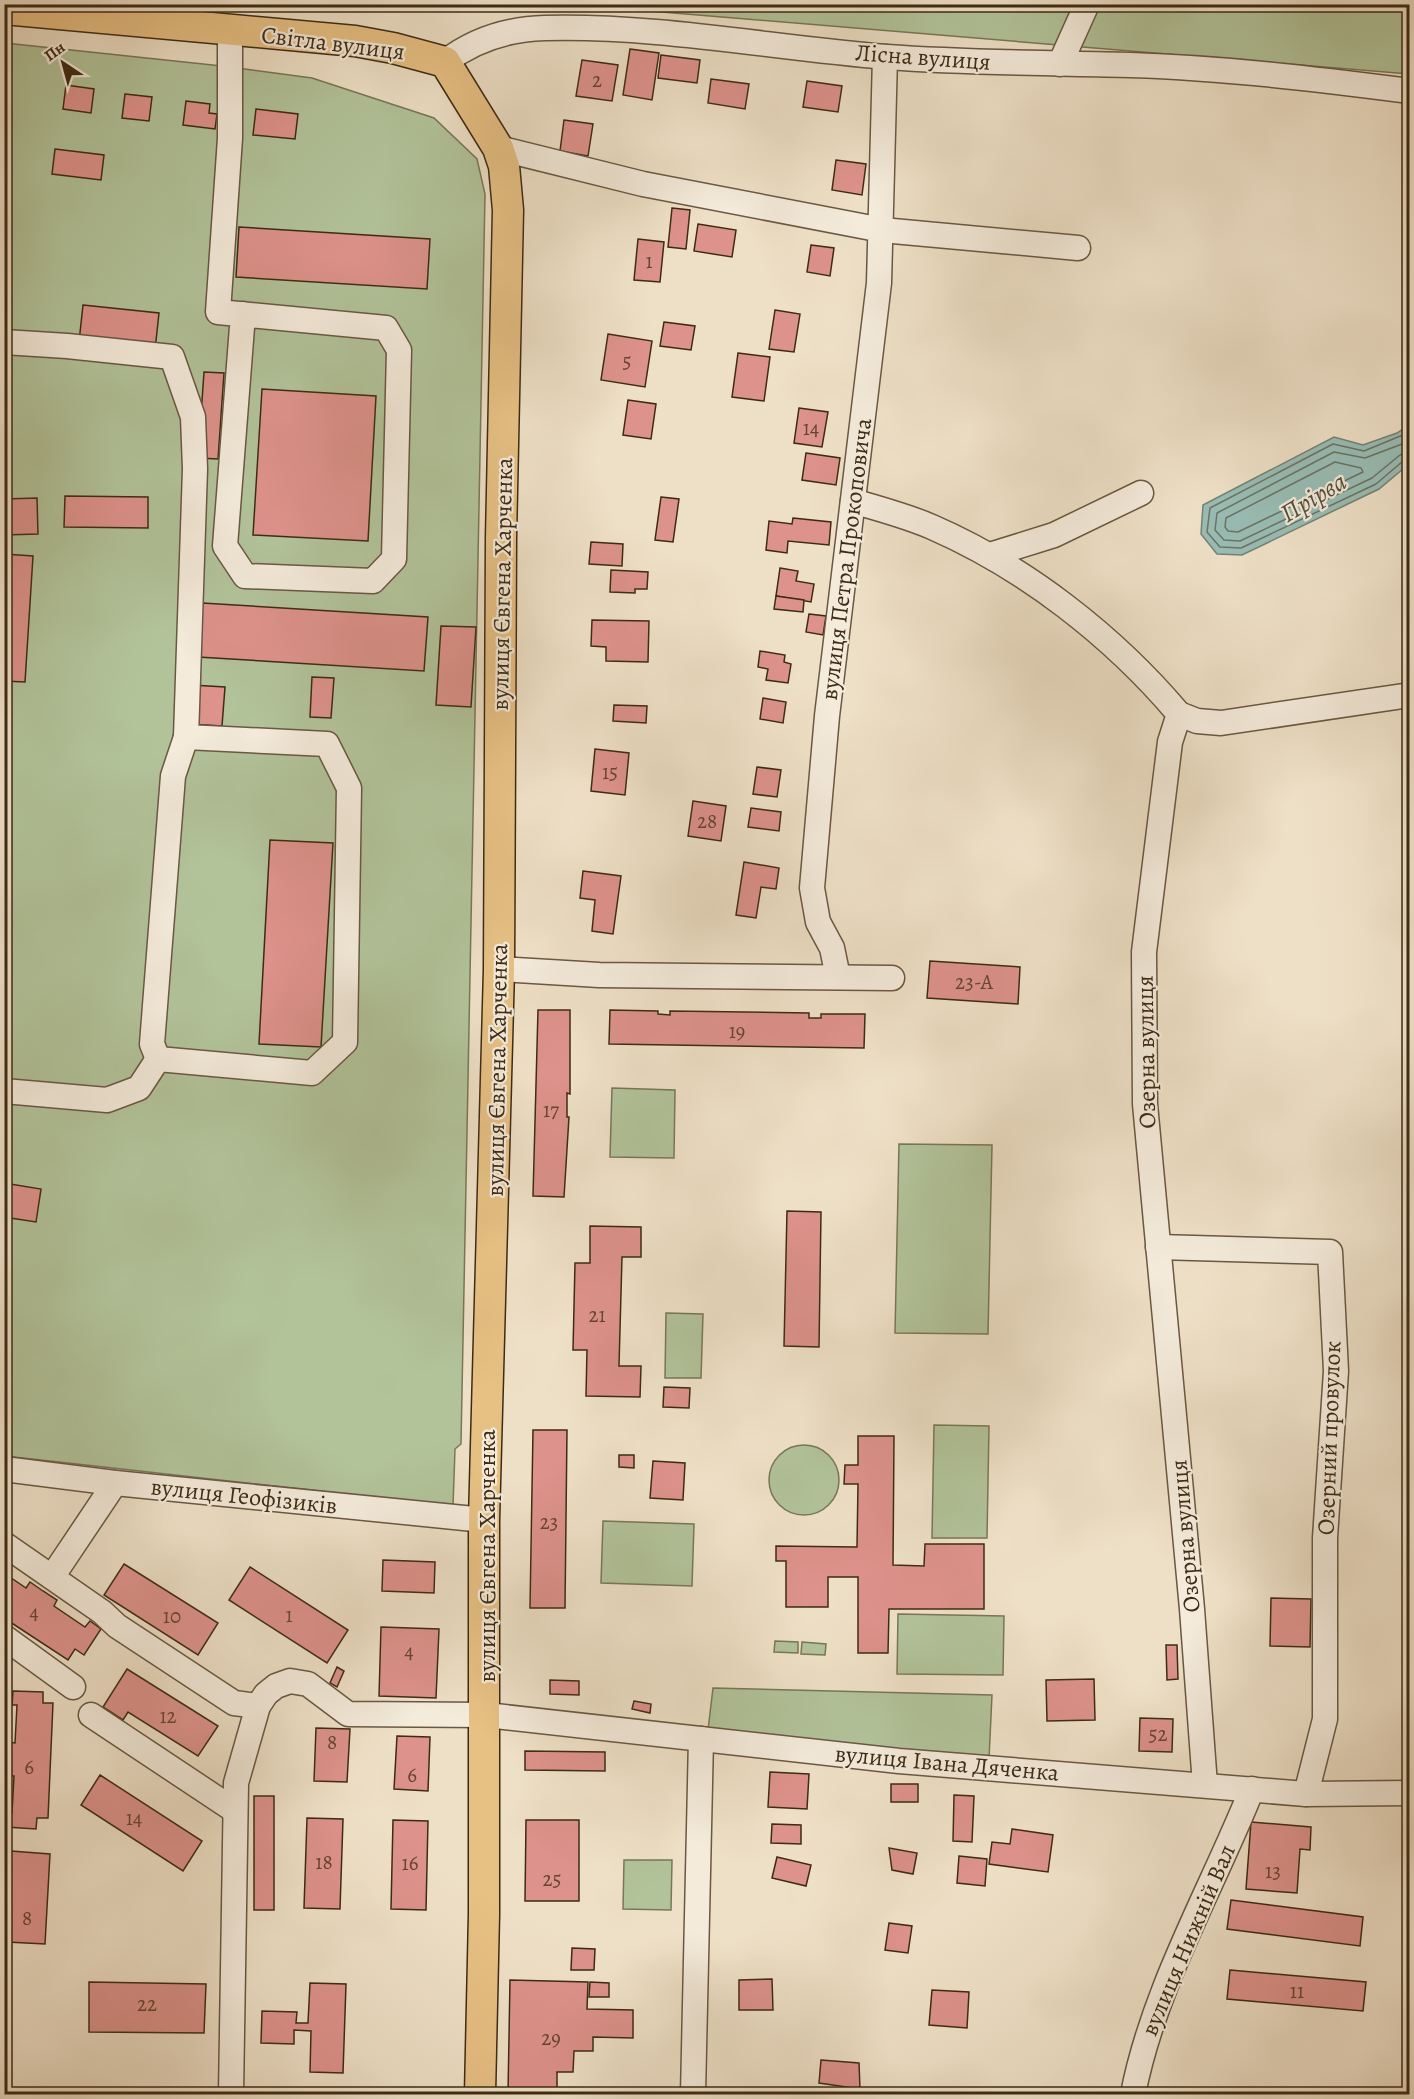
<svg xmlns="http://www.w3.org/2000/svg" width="1414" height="2099" font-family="Alegreya,serif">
  <rect width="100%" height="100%" fill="#eee0c7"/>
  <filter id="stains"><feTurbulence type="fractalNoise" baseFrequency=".00333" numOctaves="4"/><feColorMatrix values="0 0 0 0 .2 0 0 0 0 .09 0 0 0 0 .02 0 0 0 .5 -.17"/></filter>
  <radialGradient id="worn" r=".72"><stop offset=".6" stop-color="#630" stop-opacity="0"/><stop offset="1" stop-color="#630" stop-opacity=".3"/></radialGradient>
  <g fill="#b2c39a" stroke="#787758" stroke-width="1.5">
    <path d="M577,5H1409V74Z"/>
    <path d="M5,43L222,66L312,78L434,118L477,159L485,194L461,1444L455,1449L453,1506L5,1456Z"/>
    <path d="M612,1088L675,1090L674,1158L610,1157Z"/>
    <path d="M899,1144L992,1145L988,1334L895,1333Z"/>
    <path d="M666,1313L703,1314L701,1378H665Z"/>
    <path d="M934,1425L989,1426L987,1538H932Z"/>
    <circle cx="804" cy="1480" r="35"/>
    <path d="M603,1521L694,1524L692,1586L601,1583Z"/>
    <path d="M898,1614L1004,1616L1003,1675L897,1674Z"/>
    <path d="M775,1641L798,1642V1653L774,1652Z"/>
    <path d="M802,1642L826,1644L825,1655L801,1654Z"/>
    <path d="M713,1688L992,1695L989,1759L708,1730Z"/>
    <path d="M624,1860H672L671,1910L623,1909Z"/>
  </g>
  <path fill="#99bdb5" stroke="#748375" stroke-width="1.5" d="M1409,425V464L1379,489L1242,555L1217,554L1201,534L1203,505L1334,437L1363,445L1397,433Z"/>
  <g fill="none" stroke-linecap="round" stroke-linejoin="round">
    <g stroke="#6b7465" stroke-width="1.5">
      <path d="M1410,432L1364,451L1333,444L1210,508L1207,532L1220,547L1241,548L1376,484L1403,461L1410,460"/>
      <path d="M1410,441L1365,458L1334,452L1217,513L1215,530L1224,540L1240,541L1372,478L1400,455L1410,452"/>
      <path d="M1335,462L1361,468L1363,472L1238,532L1228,531L1225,527L1226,518Z"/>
    </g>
  </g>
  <g fill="#dd928b" stroke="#3d2b15" stroke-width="1.5">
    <path d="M630,49L659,53L652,100L623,95Z"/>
    <path d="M661,55L700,60L697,83L658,78Z"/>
    <path d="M582,60L618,65L612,101L576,96Z"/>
    <path d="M711,79L749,84L745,109L708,103Z"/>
    <path d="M807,81L842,86L838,112L803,107Z"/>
    <path d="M66,85L94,89L91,113L63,109Z"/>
    <path d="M125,94L152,97L149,121L122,118Z"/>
    <path d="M186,101L210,104L209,113L217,114L215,129L183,125Z"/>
    <path d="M256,109L298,114L295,139L253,135Z"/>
    <path d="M564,120L593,124L588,156L560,151Z"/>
    <path d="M55,149L104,155L101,180L52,174Z"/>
    <path d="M836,160L866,164L862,195L832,190Z"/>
    <path d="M672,208L690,210L686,249L668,247Z"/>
    <path d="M698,224L736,230L732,257L694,251Z"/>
    <path d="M239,227L430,239L427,289L236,277Z"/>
    <path d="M638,239L664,242L660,282L634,280Z"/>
    <path d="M811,245L834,248L830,276L807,272Z"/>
    <path d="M83,305L159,313L155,350L79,342Z"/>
    <path d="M775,310L800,314L794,352L769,349Z"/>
    <path d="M664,322L695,326L691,350L660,346Z"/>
    <path d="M608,334L652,341L645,387L601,380Z"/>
    <path d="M738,353L770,357L764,401L732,397Z"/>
    <path d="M204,372L224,373L218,459L198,458Z"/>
    <path d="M262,389L376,396L368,541L253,535Z"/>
    <path d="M628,400L656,404L651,439L623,435Z"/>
    <path d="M799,408L828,412L822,447L794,443Z"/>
    <path d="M806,453L840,458L836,485L802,480Z"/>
    <path d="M65,496L148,497V528L64,527Z"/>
    <path d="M661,497L679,499L673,542L655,540Z"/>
    <path d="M37,498L38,534L4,535V499Z"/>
    <path d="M793,518L831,522L829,545L788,541L787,553L766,550L769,521L792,524Z"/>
    <path d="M591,542L623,544L622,566L589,564Z"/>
    <path d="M4,554L33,556L25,682L4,681Z"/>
    <path d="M780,568L798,571L796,581L814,584L811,602L776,596Z"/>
    <path d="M611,570L648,572L647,589H635V593L610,592Z"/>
    <path d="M776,596L804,600L803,612L774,609Z"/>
    <path d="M202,603L428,617L424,671L198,657Z"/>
    <path d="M809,614L826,616L823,635L806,632Z"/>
    <path d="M592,620L649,621L648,662L606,661V647L591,646Z"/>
    <path d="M441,626L476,627L471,707L436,705Z"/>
    <path d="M760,651L785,655L784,662L791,664L788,683L766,680L768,669L758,667Z"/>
    <path d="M312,677L334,678L331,718L310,717Z"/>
    <path d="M192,685L225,687L222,726L189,724Z"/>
    <path d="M763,698L786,702L783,723L760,719Z"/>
    <path d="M614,705L647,706L646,723L613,721Z"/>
    <path d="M595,749L629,753L625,795L591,791Z"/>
    <path d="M757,767L781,770L777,797L753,794Z"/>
    <path d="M693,801L726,806L721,841L688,836Z"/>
    <path d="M751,808L781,812L779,831L748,827Z"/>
    <path d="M270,840L333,843L321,1047L259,1044Z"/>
    <path d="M744,862L779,868L776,889L761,887L756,918L736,915Z"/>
    <path d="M583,871L621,876L613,934L592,931L595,900L580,898Z"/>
    <path d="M930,961L1020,967L1018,1004L927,998Z"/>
    <path d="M538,1010H570V1094L567,1093V1117H569L564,1197L533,1196Z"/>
    <path d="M610,1010L658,1011V1014L670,1015V1011L809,1013V1018H821V1014H865L864,1048L609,1044Z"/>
    <path d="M4,1183L41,1189L36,1222L4,1217Z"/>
    <path d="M787,1211L821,1212L819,1347L784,1346Z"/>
    <path d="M590,1226L641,1227V1257H622L619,1366H641L640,1397L586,1396L587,1350H573L575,1263H590Z"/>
    <path d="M664,1387L690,1388L689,1408L663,1407Z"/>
    <path d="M533,1430H567L565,1608H530Z"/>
    <path d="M858,1436H894L893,1565L924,1566L925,1544H984V1609H889L888,1653H858V1577H828V1607H786V1561H776V1546L857,1547L858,1484H844L845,1465H858Z"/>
    <path d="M619,1455H634V1468L619,1467Z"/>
    <path d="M653,1461L685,1463L683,1500L650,1498Z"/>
    <path d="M383,1560L435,1562L434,1593L382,1591Z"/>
    <path d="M124,1564L218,1623L198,1655L104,1595Z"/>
    <path d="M250,1567L348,1630L327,1663L229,1600Z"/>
    <path d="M4,1573L26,1588L30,1582L43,1591L57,1600L54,1606L85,1627L90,1621L101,1629L84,1655L75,1649L68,1660L4,1618Z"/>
    <path d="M1271,1598L1311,1599L1310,1647L1270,1646Z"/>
    <path d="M381,1627L439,1629L436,1698L379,1696Z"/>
    <path d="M1166,1645H1177L1178,1679L1167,1680Z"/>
    <path d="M337,1667L344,1671L337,1687L330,1683Z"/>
    <path d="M127,1669L218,1726L198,1756L128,1712L123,1720L103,1707Z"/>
    <path d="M1094,1679L1095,1720L1047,1721L1046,1680Z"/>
    <path d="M550,1680L579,1681V1695L550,1694Z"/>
    <path d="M13,1691L43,1692V1703H53L48,1818H37L36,1829L6,1827V1813H12L14,1776H7L8,1742L15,1743L17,1705H12Z"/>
    <path d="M634,1701L651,1704L650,1713L632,1709Z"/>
    <path d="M1140,1718L1173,1719L1172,1752L1139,1751Z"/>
    <path d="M316,1728L350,1729L347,1782L314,1781Z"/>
    <path d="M397,1736L430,1737L428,1791L394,1789Z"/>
    <path d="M525,1751L605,1752V1771L525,1770Z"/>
    <path d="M770,1772L809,1774L807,1809L768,1807Z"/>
    <path d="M100,1775L202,1841L183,1871L81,1805Z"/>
    <rect x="891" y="1784" width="27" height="18"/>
    <path d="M954,1795L974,1796L972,1842L953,1841Z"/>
    <rect x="254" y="1796" width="20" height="114"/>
    <path d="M307,1818L343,1819L340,1909L304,1908Z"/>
    <path d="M393,1820L428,1821L426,1910L391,1909Z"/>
    <path d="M526,1820H579V1901H525Z"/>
    <path d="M1251,1822L1311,1827L1310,1850L1300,1849L1297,1893L1246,1889Z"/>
    <path d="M772,1824L801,1825V1844L771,1843Z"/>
    <path d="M1012,1829L1053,1835L1048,1872L989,1864L992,1842L1010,1844Z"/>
    <path d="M889,1848L917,1853L913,1874L892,1870Z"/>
    <path d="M11,1851L50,1854L45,1944L7,1942Z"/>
    <path d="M959,1856L987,1859L985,1886L957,1883Z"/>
    <path d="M777,1857L811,1865L806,1886L772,1878Z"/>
    <path d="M1231,1900L1363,1917L1360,1946L1227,1929Z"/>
    <path d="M889,1923L912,1926L908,1953L885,1950Z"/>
    <path d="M572,1948L595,1949L594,1970H571Z"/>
    <path d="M1230,1970L1366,1982L1363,2011L1227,1999Z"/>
    <path d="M772,1979L773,2010H739V1980Z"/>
    <path d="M510,1980L588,1982L587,2009L633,2010V2038L593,2037V2051H574L573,2072H557V2094H508Z"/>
    <path d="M89,1982L206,1984L204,2033L89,2032Z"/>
    <path d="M590,1982L609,1983V1997H589Z"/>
    <path d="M310,1983L346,1984L343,2073L310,2072L311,2031L294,2030V2044L261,2043L262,2011L297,2012L296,2023H308Z"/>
    <path d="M932,1990L969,1992L967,2028L929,2025Z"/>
    <path d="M821,2060L859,2063L860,2089L819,2083Z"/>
  </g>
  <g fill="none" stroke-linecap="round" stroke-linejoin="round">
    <g stroke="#695842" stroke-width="27">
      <g id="minor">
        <path d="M230,31V138L218,312L386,328L399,350L394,559L373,581L245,576L225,546L243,314"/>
        <path d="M445,62C475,39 507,29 545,28C659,25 773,48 887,57C968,63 1050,63 1131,65C1224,68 1317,79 1410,91"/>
        <path d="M1060,64L1087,4"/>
        <path d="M498,148L643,184L882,230L1078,248"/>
        <path d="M4,342L67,346L172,357L193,417L195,469L186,737L327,744L349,788L345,1042L312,1073L158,1059L139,1088L107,1100L4,1091"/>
        <path d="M853,501C879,509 907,516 932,527C1026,568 1113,636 1179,714L1170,742L1144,952L1145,1104L1192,1609L1205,1785"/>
        <path d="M990,555L1054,535L1141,493"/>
        <path d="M1179,714L1197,721L1221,723L1410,695"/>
        <path d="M499,969L599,975L892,978"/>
        <path d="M838,977L832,948L818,922L812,888L827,716L879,283L885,57"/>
        <path d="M158,1059L152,1044L173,776L186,737"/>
        <path d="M1158,1247L1330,1252L1336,1371L1325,1538V1719L1306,1794"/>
        <path d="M4,1469L115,1483L484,1520"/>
        <path d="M4,1544L102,1612L117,1626L234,1703L258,1706"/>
        <path d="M52,1577L115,1483"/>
        <path d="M4,1637L73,1687"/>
        <path d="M91,1715L234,1810"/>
        <path d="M231,2094L236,1783L258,1706L266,1694L276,1686L290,1681L308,1684L348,1714L486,1715L899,1761L1306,1794L1410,1793"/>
        <path d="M693,2094L701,1739"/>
        <path d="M1133,2094C1154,1987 1211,1891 1252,1789"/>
      </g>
    </g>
    <g stroke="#3d2b15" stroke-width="33">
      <path id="major" d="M4,9L355,41L393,48L445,62L498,148L504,166L508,210L501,538L499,969L484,1520V1914L480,2094"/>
    </g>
    <use href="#minor" stroke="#f4ebdb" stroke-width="24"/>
    <use href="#major" stroke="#e7c084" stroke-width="30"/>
  </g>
  <g text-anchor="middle" stroke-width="4.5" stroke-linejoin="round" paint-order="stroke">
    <g font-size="21" fill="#654532">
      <text x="597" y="87">2</text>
      <text x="649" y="268">1</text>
      <text x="627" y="368">5</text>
      <text x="811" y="435">14</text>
      <text x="610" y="779">15</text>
      <text x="707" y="828">28</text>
      <text x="974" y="989">23-А</text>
      <text x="737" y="1038">19</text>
      <text x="551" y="1117">17</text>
      <text x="597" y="1322">21</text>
      <text x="549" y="1529">23</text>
      <text x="34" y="1619">4</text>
      <text x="289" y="1622">1</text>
      <text x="172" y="1623">10</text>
      <text x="409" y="1658">4</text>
      <text x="168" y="1723">12</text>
      <text x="1158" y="1741">52</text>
      <text x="332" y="1749">8</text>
      <text x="29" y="1774">6</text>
      <text x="412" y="1782">6</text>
      <text x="134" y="1825">14</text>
      <text x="324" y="1869">18</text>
      <text x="410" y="1870">16</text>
      <text x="1273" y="1878">13</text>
      <text x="552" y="1886">25</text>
      <text x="27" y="1925">8</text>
      <text x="1297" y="1998">11</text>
      <text x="147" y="2011">22</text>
      <text x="551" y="2045">29</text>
    </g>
    <g font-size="24" fill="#3d2b15" stroke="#f4ebdb">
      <text transform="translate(333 43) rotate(7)" y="8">Світла вулиця</text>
      <text transform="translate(923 57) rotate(4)" y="8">Лісна вулиця</text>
      <text transform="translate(846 559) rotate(-83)" y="8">вулиця Петра Прокоповича</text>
      <text transform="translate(502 584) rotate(-89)" y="8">вулиця Євгена Харченка</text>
      <text transform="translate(1146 1052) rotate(-91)" y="8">Озерна вулиця</text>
      <text transform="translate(497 1070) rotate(-89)" y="8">вулиця Євгена Харченка</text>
      <text transform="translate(1329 1438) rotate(-88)" y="8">Озерний провулок</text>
      <text transform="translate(244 1496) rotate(6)" y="8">вулиця Геофізиків</text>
      <text transform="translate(1185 1536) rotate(-95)" y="8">Озерна вулиця</text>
      <text transform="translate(487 1556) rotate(-90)" y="8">вулиця Євгена Харченка</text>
      <text transform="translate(947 1763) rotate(5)" y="8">вулиця Івана Дяченка</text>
      <text transform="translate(1188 1940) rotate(-67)" y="8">вулиця Нижній Вал</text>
    </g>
    <g font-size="26" font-style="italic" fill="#54503d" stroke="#f4ebdb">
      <text transform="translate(1313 497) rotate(-31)" y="9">Прірва</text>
    </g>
  </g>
  <rect width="1414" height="2099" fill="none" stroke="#eee0c7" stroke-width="24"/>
  <rect x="6" y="6" width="1402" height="2087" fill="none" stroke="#3d2b15" stroke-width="3"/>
  <rect x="12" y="12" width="1390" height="2075" fill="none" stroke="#3d2b15" stroke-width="1.5"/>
  <g transform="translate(63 63) rotate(324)" stroke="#f4ebdb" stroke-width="4.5" paint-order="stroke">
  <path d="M0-4.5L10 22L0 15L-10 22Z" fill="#3d2b15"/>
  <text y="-9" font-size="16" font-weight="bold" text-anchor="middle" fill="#3d2b15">Пн</text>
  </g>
  <rect width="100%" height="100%" filter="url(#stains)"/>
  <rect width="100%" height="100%" fill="url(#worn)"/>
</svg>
